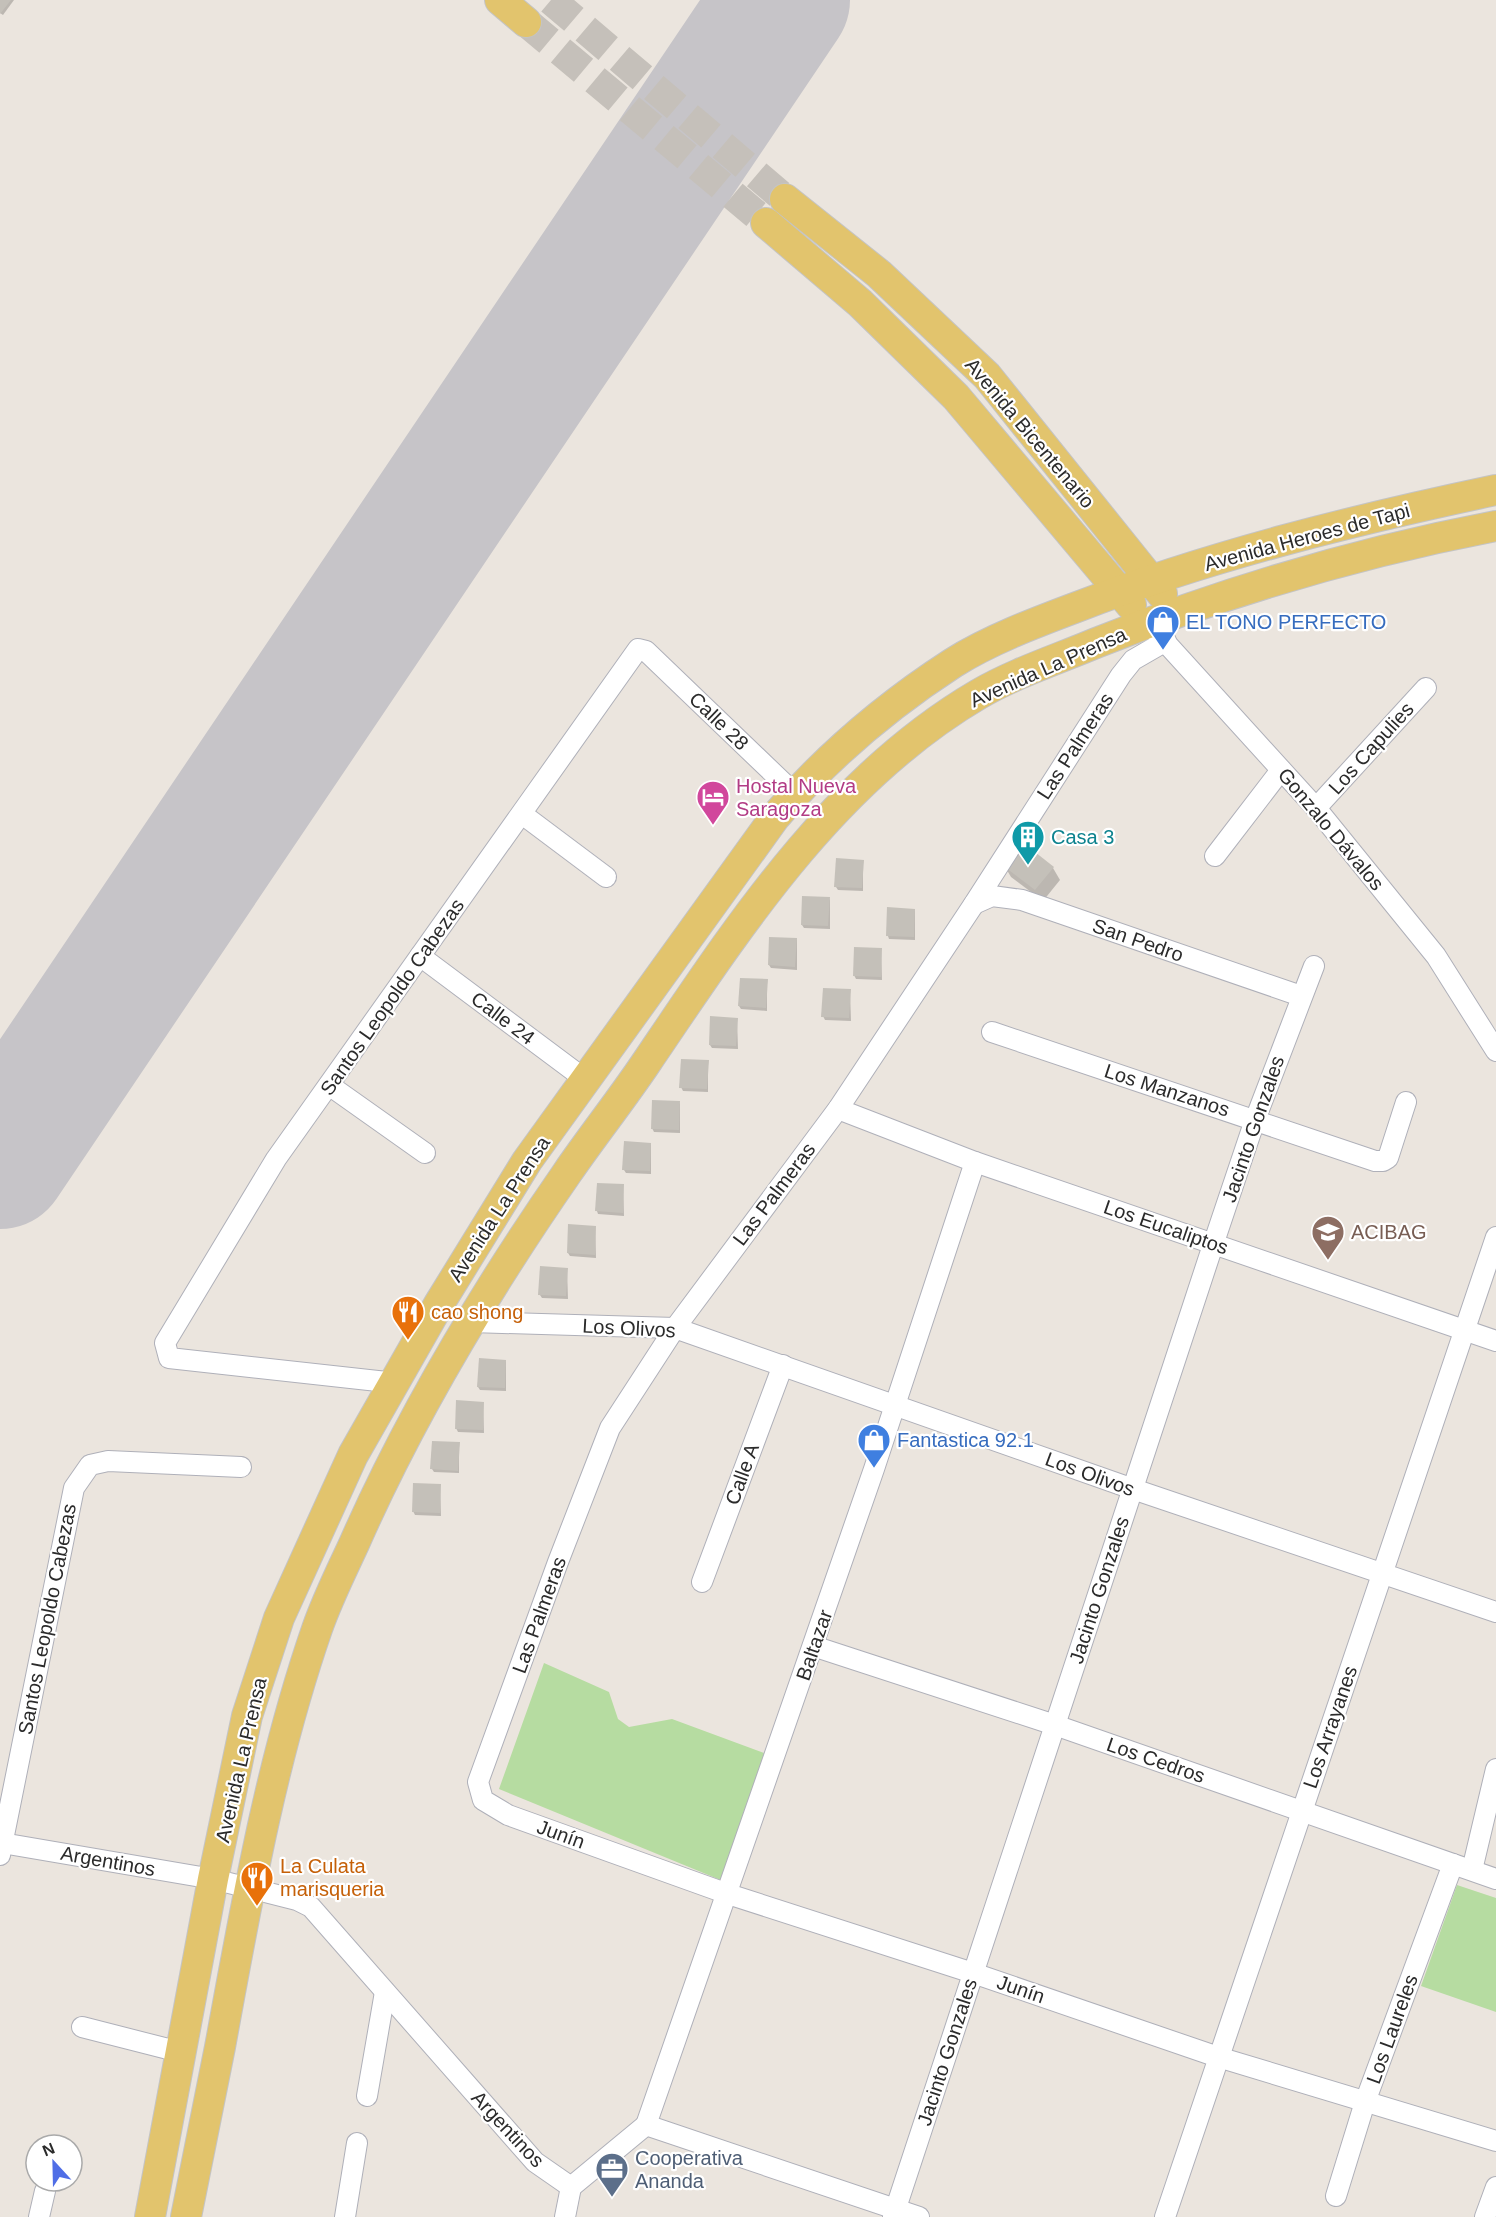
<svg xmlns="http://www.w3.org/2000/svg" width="1496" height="2217" font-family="Helvetica,sans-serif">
  <rect width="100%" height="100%" fill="#ebe5de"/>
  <g fill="#b6dca1">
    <path d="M544,1663L609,1692L618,1719L629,1727L672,1719L764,1753L723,1881L499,1789Z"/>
    <path d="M1457,1885L1496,1898V2012L1421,1986Z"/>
  </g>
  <g fill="#0003">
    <path d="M0,0H14L3,15L0,13Z"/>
    <path d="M863,861V891L838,890L836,887Z"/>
    <path d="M1004,865L1053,868L1060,880L1043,901L1011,877Z"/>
    <path d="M830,899V929L804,928L802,925Z"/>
    <path d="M915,910V940L889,939L888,936Z"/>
    <path d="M797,939V970L771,968L769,965Z"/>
    <path d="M881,950L882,980L856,979L854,975Z"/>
    <path d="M767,981V1011L741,1009L739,1006Z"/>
    <path d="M850,991L851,1021L825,1020L823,1016Z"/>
    <path d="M737,1019L738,1049L712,1048L710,1045Z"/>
    <path d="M708,1062V1092L683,1091L681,1087Z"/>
    <path d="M680,1103V1133L654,1132L652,1128Z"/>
    <path d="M651,1144V1174L626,1173L624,1170Z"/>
    <path d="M623,1186L624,1216L598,1214L597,1211Z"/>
    <path d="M595,1227L596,1258L570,1256L568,1253Z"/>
    <path d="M567,1269L568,1299L542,1298L540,1295Z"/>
    <path d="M506,1361V1391L480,1390L478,1387Z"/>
    <path d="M483,1403L484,1433L458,1432L456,1428Z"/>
    <path d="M459,1443V1473L434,1472L432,1469Z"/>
    <path d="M440,1486L441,1516L415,1515L413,1511Z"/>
  </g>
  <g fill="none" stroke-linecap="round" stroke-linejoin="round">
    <path stroke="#c6c4c8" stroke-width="136" d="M0,1161L782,0"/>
  </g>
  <g fill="#c4c0b9">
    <path d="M0,0H11L0,14Z"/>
    <path d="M1021,841L1054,867L1035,890L1002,865Z"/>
    <path d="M836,858L864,860L862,888L834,887Z"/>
    <path d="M802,896L830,897L828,926L801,925Z"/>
    <path d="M887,907L915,909L914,937L886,936Z"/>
    <path d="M769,937L797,938L795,967L768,965Z"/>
    <path d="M854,947L882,948L881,977L853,976Z"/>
    <path d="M740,978L768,979L766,1008L738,1006Z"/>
    <path d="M823,988L851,989L849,1018L821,1017Z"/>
    <path d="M710,1016L738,1018L736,1046L709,1045Z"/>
    <path d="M681,1059L709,1060L707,1089L679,1088Z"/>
    <path d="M652,1100L680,1101L679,1130L651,1129Z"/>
    <path d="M624,1141L651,1143L650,1171L622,1170Z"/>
    <path d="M597,1183L624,1184L623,1213L595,1211Z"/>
    <path d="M568,1224L596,1226L595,1255L567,1253Z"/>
    <path d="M540,1266L568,1268L566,1296L538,1295Z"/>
    <path d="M479,1358L506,1360L505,1388L477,1387Z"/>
    <path d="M456,1400L484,1402L483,1430L455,1429Z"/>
    <path d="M432,1441L460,1442L458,1471L430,1469Z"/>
    <path d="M413,1483L441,1484L440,1513L412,1512Z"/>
  </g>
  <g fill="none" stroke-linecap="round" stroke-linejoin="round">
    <g stroke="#c5c0ba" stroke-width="30" stroke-dasharray="30 15" stroke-linecap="butt">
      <path d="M551,0L785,199"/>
      <path d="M526,22L766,223"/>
    </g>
    <g stroke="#afb0b9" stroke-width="22">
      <g id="minor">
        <path d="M1157,633L1316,808L1436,956L1496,1051"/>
        <path d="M1166,641L1133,660L1121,675L974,904L838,1109L675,1328L610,1428L558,1562L478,1782L483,1800L508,1815L728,1894L973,1973L1218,2057L1496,2141"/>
        <path d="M1316,808L1426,688"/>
        <path d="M522,814L606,877"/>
        <path d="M1215,856L1281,770"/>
        <path d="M974,904L992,896L1022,900L1301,996"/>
        <path d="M420,956L586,1080"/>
        <path d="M992,1032L1375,1161H1383L1388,1158L1406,1102"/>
        <path d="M329,1085L425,1153"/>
        <path d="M838,1109L975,1162L1496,1341"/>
        <path d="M471,1322L675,1328L1133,1489L1496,1612"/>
        <path d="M396,1383L169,1358L165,1343L276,1159L638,649L646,651L795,794"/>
        <path d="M702,1582L783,1365"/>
        <path d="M813,1646L1055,1725L1496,1879"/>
        <path d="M2,1843L213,1879L297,1900L311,1907L535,2162L571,2187"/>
        <path d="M0,1855L74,1488L90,1465L108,1461L241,1467"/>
        <path d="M1472,1870L1496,1769"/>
        <path d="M82,2027L180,2052"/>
        <path d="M367,2096L385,1992"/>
        <path d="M646,2125L874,1469L975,1162"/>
        <path d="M646,2125L919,2217"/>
        <path d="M571,2187L646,2125"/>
        <path d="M1336,2196L1365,2102L1453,1864"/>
        <path d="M39,2217L45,2191"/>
        <path d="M345,2217L357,2143"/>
        <path d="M565,2217L571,2187"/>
        <path d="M893,2217L1214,1242L1255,1120L1314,966"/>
        <path d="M1165,2217L1496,1237"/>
        <path d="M1485,2217L1496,2187"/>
      </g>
    </g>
    <g stroke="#c4c4c4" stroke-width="32">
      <g id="primary">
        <path d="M500,0L526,22"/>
        <path d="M785,199L879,274L987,376L1162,594"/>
        <path d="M766,223L860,303L956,397L1131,605"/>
        <path d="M150,2217L213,1879L247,1716L279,1618L353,1455L439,1304L527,1161L775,817C825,759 888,705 953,663C989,640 1037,622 1077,607C1212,555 1354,520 1496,490"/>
        <path d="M186,2217C197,2160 209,2104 220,2047C246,1906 270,1765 317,1629C327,1600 341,1572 354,1544C411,1414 486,1290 567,1173C593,1135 622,1099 648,1060C740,924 834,779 979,694C1015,673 1058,659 1096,643C1225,592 1360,552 1496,526"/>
      </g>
    </g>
    <use href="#minor" stroke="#fff" stroke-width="20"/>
    <use href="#primary" stroke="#e2c46d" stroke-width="30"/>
  </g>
  <defs>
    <g id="shop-pin" transform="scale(1.725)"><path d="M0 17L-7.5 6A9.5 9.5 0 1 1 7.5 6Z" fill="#3f7fe0" stroke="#fff"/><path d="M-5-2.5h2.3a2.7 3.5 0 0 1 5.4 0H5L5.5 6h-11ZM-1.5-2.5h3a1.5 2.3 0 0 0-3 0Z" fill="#fff"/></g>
    <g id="hotel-pin" transform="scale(1.725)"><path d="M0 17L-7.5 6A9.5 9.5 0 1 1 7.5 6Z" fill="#d1479c" stroke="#fff"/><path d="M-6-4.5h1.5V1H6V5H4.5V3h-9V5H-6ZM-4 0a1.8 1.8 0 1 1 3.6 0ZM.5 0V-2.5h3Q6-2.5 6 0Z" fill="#fff"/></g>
    <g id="building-pin" transform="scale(1.725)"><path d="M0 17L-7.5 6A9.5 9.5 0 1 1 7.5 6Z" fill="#0f9aa8" stroke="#fff"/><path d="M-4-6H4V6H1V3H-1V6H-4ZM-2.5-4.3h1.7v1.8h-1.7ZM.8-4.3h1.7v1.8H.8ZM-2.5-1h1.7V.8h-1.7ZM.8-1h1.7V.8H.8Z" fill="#fff"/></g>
    <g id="school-pin" transform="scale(1.725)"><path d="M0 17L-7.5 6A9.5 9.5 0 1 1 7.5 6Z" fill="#8d6e63" stroke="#fff"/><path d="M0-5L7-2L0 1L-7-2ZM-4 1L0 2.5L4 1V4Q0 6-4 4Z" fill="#fff"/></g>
    <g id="restaurant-pin" transform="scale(1.725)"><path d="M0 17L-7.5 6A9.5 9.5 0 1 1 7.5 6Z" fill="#e8710a" stroke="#fff"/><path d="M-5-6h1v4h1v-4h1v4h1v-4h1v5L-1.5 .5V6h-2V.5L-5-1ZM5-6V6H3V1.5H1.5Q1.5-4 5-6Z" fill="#fff"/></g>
    <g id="office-pin" transform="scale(1.725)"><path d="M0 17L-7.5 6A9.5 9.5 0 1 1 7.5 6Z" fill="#5c6f8a" stroke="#fff"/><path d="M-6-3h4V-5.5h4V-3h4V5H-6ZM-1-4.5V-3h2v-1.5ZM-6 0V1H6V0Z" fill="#fff"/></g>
  </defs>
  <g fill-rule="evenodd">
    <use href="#shop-pin" x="1163" y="622"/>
    <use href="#hotel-pin" x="713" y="797"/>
    <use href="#building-pin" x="1028" y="837"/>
    <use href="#school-pin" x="1328" y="1232"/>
    <use href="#restaurant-pin" x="408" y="1312"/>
    <use href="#shop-pin" x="874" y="1440"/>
    <use href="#restaurant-pin" x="257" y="1878"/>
    <use href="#office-pin" x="612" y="2169"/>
  </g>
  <g text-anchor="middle" stroke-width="4.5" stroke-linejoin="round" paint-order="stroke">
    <g font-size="20" fill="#2b2b2b" stroke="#fff">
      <text transform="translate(1030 433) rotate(50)" y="7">Avenida Bicentenario</text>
      <text transform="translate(1307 537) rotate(-15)" y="7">Avenida Heroes de Tapi</text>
      <text transform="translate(1048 667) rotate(-24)" y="7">Avenida La Prensa</text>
      <text transform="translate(719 721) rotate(44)" y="7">Calle 28</text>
      <text transform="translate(1075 746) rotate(-57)" y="7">Las Palmeras</text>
      <text transform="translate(1371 748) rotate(-48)" y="7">Los Capulies</text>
      <text transform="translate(1331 829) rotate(50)" y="7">Gonzalo Dávalos</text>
      <text transform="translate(1138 940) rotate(19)" y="7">San Pedro</text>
      <text transform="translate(392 997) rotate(-55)" y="7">Santos Leopoldo Cabezas</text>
      <text transform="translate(503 1018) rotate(37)" y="7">Calle 24</text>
      <text transform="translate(1167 1090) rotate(18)" y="7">Los Manzanos</text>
      <text transform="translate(1253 1129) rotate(-71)" y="7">Jacinto Gonzales</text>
      <text transform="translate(774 1194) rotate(-53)" y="7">Las Palmeras</text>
      <text transform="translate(499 1209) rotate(-57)" y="7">Avenida La Prensa</text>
      <text transform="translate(1166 1227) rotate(19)" y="7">Los Eucaliptos</text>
      <text transform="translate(629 1328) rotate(3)" y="7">Los Olivos</text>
      <text transform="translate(742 1474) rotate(-70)" y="7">Calle A</text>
      <text transform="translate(1090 1474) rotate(20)" y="7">Los Olivos</text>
      <text transform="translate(1099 1590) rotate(-72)" y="7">Jacinto Gonzales</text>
      <text transform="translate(539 1615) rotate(-70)" y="7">Las Palmeras</text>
      <text transform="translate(47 1619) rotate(-79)" y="7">Santos Leopoldo Cabezas</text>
      <text transform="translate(814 1645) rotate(-71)" y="7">Baltazar</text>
      <text transform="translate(1330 1727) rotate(-71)" y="7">Los Arrayanes</text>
      <text transform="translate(241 1760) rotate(-77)" y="7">Avenida La Prensa</text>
      <text transform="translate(1156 1760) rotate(19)" y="7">Los Cedros</text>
      <text transform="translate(561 1834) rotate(20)" y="7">Junín</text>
      <text transform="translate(108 1861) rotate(10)" y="7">Argentinos</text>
      <text transform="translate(1021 1989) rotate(19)" y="7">Junín</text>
      <text transform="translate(1392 2029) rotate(-70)" y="7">Los Laureles</text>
      <text transform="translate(947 2052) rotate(-72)" y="7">Jacinto Gonzales</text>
      <text transform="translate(508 2129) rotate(47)" y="7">Argentinos</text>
    </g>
    <g font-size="20" fill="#366cbe" stroke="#fff" text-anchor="start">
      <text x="1186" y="629">EL TONO PERFECTO</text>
      <text x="897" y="1447">Fantastica 92.1</text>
    </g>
    <g font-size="20" fill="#b23c85" stroke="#fff" text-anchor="start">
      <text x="736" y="793">Hostal Nueva<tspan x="736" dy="23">Saragoza</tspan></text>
    </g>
    <g font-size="20" fill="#0d838f" stroke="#fff" text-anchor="start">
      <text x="1051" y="844">Casa 3</text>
    </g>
    <g font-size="20" fill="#785e54" stroke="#fff" text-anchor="start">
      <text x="1351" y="1239">ACIBAG</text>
    </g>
    <g font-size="20" fill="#c56008" stroke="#fff" text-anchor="start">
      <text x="431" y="1319">cao shong</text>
      <text x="280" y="1873">La Culata<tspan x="280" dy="23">marisqueria</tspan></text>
    </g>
    <g font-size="20" fill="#4e5e75" stroke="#fff" text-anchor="start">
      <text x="635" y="2165">Cooperativa<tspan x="635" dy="23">Ananda</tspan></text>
    </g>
  </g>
  <g transform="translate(54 2163) rotate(338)"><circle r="28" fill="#ffffff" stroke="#aaaaaa" stroke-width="1.5"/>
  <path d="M0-4.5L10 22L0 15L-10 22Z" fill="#506ee6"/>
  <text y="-9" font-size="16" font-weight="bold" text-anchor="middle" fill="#2b2b2b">N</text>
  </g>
</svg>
